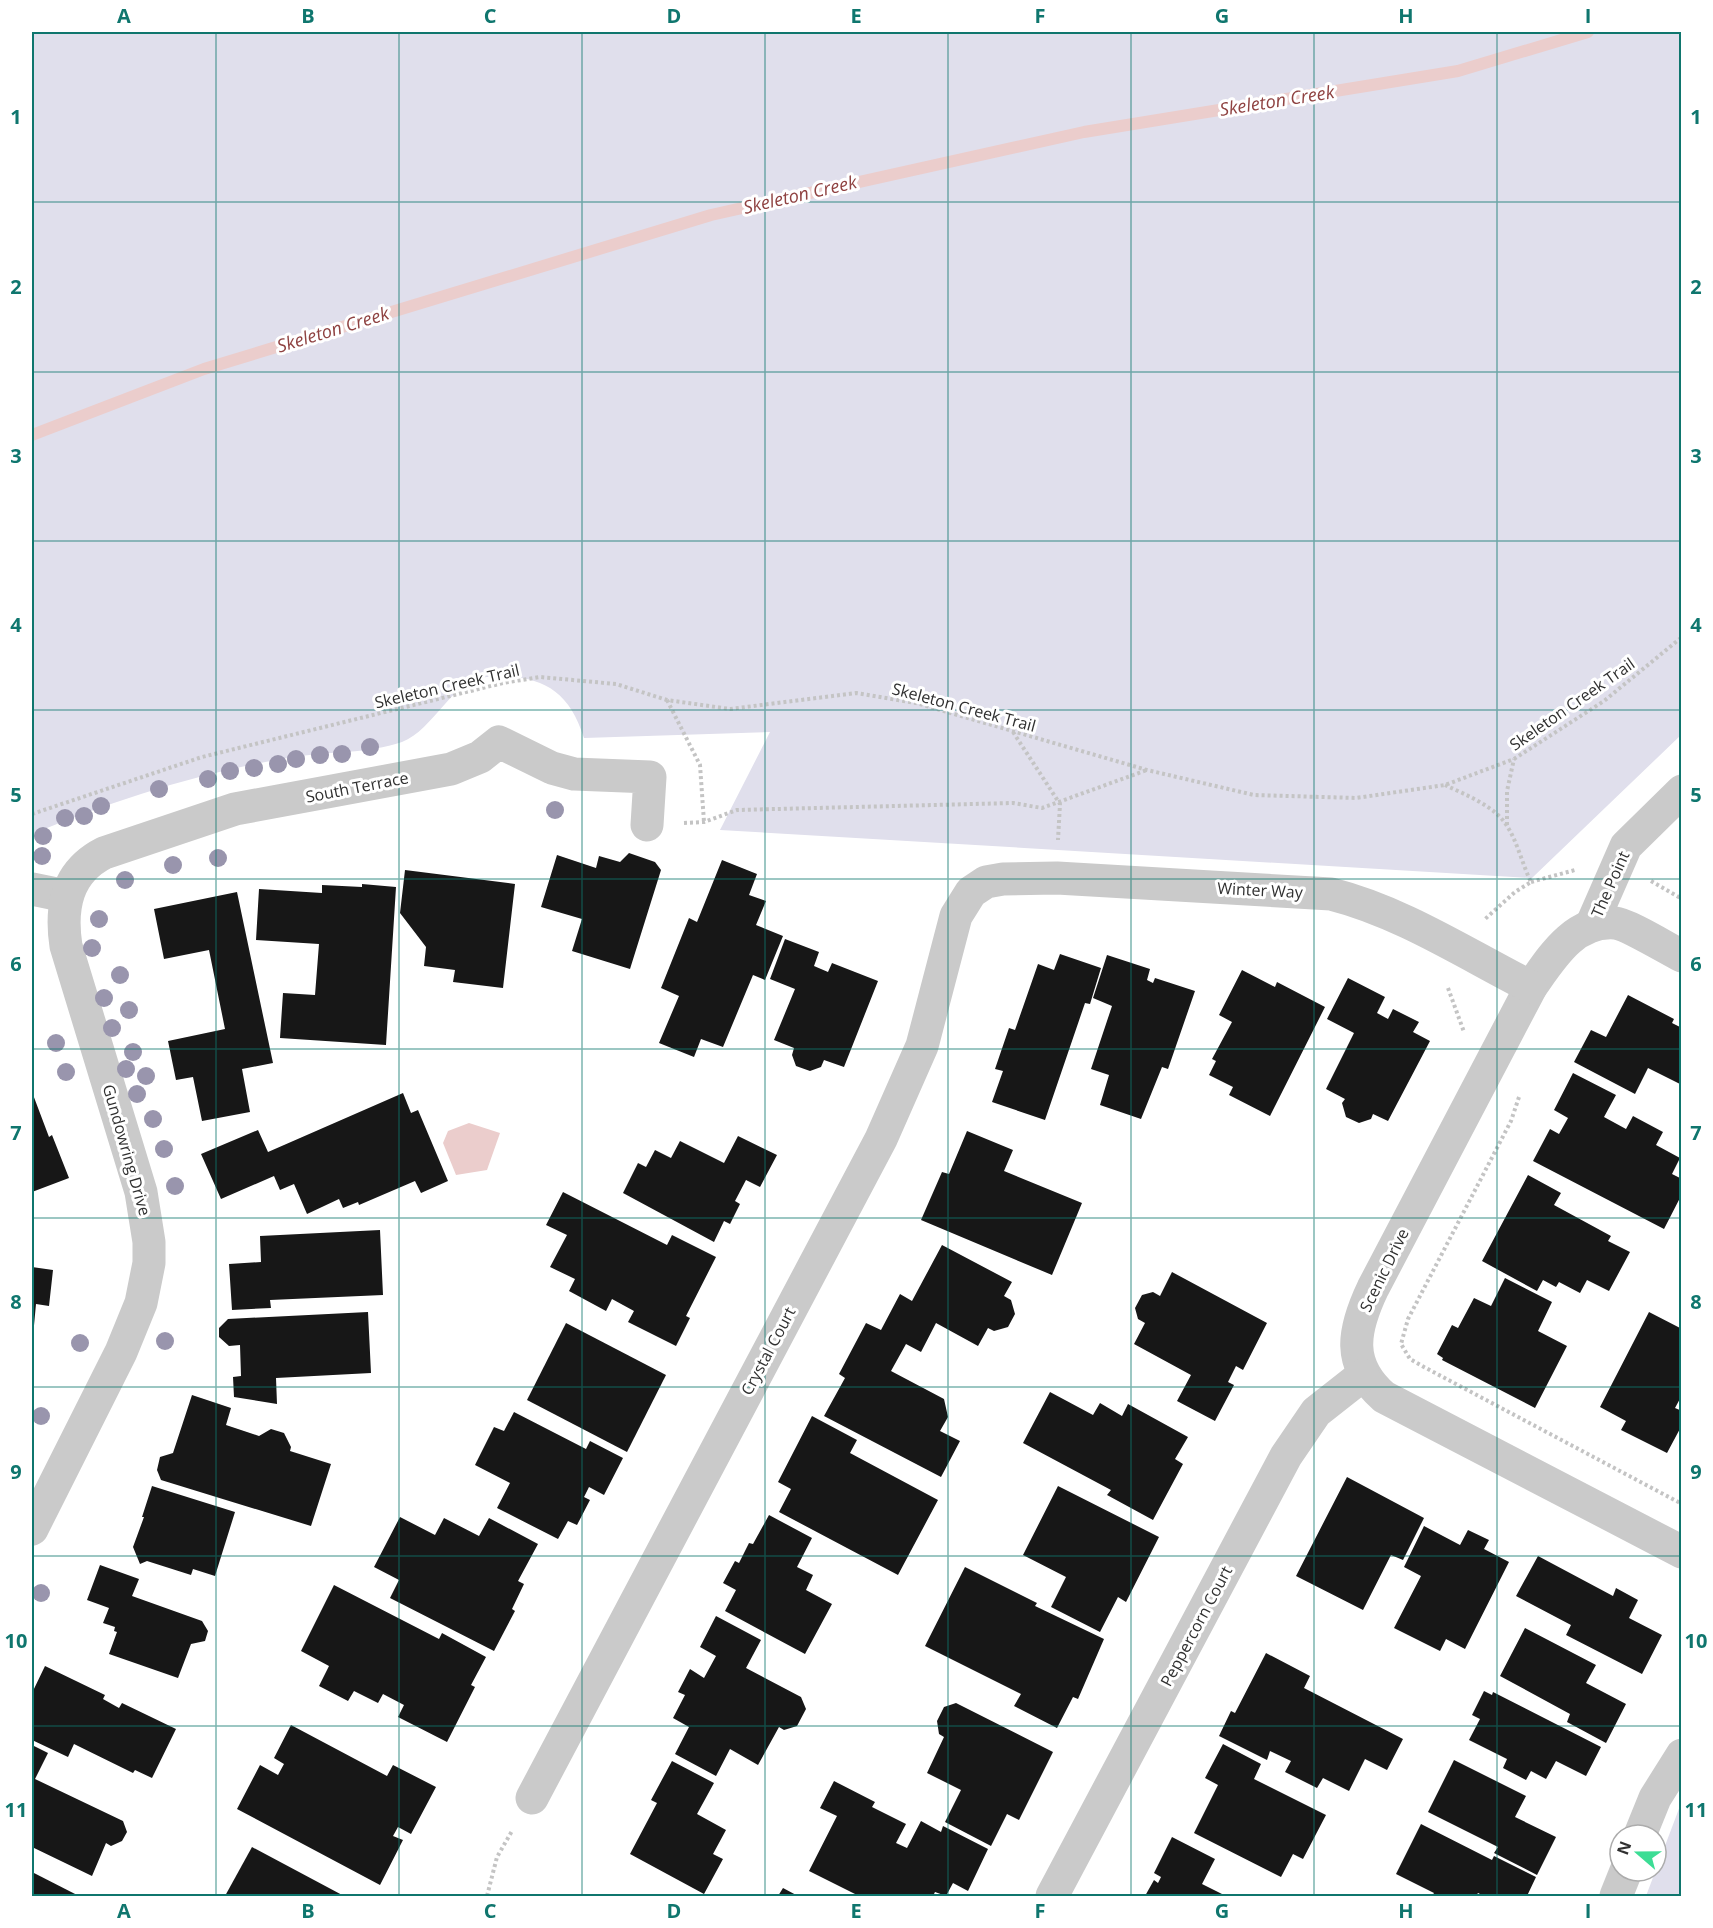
<svg xmlns="http://www.w3.org/2000/svg" width="1713" height="1928" font-family="'Open Sans',sans-serif">
  <rect width="100%" height="100%" fill="#fff"/>
  <g fill="#e0dfec">
    <path d="M32,32H1681V735L1532,878L720,830L770,732L584,738C568,687 538,674 487,677C453,678 434,730 402,742C368,754 329,751 294,757C204,771 115,800 32,834Z"/>
    <path d="M1681,1803V1896H1646L1677,1814Z"/>
  </g>
  <path fill="#ebcdcc" d="M469,1123L500,1133L487,1170L456,1175L443,1143L448,1131Z"/>
  <g fill="none" stroke-linecap="round" stroke-linejoin="round">
    <path stroke="#ebcdcc" stroke-width="12" d="M32,435L204,369L711,215L1084,132L1458,71L1588,32"/>
  </g>
  <g fill="#171717">
    <path d="M629,853L655,862L661,870L630,969L572,951L582,919L541,907L557,855L596,868L599,856L620,862Z"/>
    <path d="M722,860L757,874L749,895L766,901L756,925L783,936L765,980L753,975L723,1047L701,1039L694,1057L659,1043L679,996L661,988L689,918L697,922Z"/>
    <path d="M405,870L515,884L503,988L453,982L455,970L424,966L426,947L400,913Z"/>
    <path d="M362,884L396,887L386,1045L280,1038L283,993L315,995L319,944L256,940L259,889L322,893V885L362,887Z"/>
    <path d="M237,892L273,1063L242,1069L250,1112L202,1121L193,1077L176,1080L168,1041L225,1029L209,950L164,959L154,909Z"/>
    <path d="M785,939L819,952L814,966L828,972L832,963L878,981L844,1067L824,1060L821,1067L810,1071L796,1066L792,1055L794,1048L774,1040L795,989L770,979Z"/>
    <path d="M1060,954L1101,968L1090,1004L1085,1003L1045,1120L992,1102L1003,1071L995,1069L1009,1028L1015,1030L1038,964L1054,970Z"/>
    <path d="M1107,955L1150,969L1147,980L1153,983L1155,978L1195,991L1168,1069L1162,1067L1141,1119L1100,1105L1109,1075L1091,1069L1112,1006L1093,998Z"/>
    <path d="M1242,970L1275,987L1277,982L1325,1007L1270,1116L1229,1095L1233,1087L1209,1075L1216,1061L1212,1059L1232,1022L1219,1015Z"/>
    <path d="M1348,978L1385,997L1377,1013L1388,1019L1393,1009L1419,1022L1413,1032L1430,1041L1388,1121L1373,1114L1371,1119L1359,1123L1346,1117L1342,1103L1345,1099L1326,1089L1354,1033L1327,1019Z"/>
    <path d="M1628,995L1674,1019L1672,1023L1682,1028V1085L1648,1068L1635,1094L1574,1062L1591,1030L1606,1037Z"/>
    <path d="M1573,1073L1616,1095L1604,1117L1626,1129L1633,1116L1663,1132L1656,1145L1680,1158L1672,1174L1682,1179V1194L1664,1229L1533,1161L1550,1129L1559,1134L1568,1118L1554,1110Z"/>
    <path d="M32,1092L49,1137L52,1135L69,1178L32,1192Z"/>
    <path d="M403,1093L411,1113L418,1110L448,1181L421,1193L415,1181L359,1205L358,1202L343,1208L339,1199L307,1214L294,1184L280,1190L274,1176L221,1199L201,1154L258,1130L268,1152Z"/>
    <path d="M967,1131L1013,1150L1004,1171L1082,1203L1052,1275L921,1220L942,1172L949,1174Z"/>
    <path d="M738,1136L777,1155L760,1187L746,1180L735,1201L740,1204L730,1224L724,1221L714,1242L623,1193L638,1163L646,1167L655,1150L671,1158L680,1141L724,1163Z"/>
    <path d="M1528,1175L1561,1193L1554,1205L1611,1236L1608,1241L1630,1252L1609,1291L1587,1280L1580,1293L1559,1282L1556,1287L1543,1280L1537,1291L1482,1261Z"/>
    <path d="M563,1192L667,1245L672,1235L716,1257L686,1316L690,1318L676,1346L628,1322L634,1311L612,1299L606,1311L569,1291L575,1279L550,1267L567,1235L546,1225Z"/>
    <path d="M380,1230L383,1295L270,1300L271,1308L232,1310L229,1264L261,1262L260,1236Z"/>
    <path d="M942,1245L1012,1282L1004,1296L1011,1300L1015,1314L1008,1327L994,1331L988,1328L978,1346L936,1323L921,1352L906,1344L891,1371L944,1399L948,1417L940,1431L960,1441L941,1477L824,1416L845,1378L839,1374L866,1323L881,1330L900,1294L912,1301Z"/>
    <path d="M32,1267L53,1270L49,1306L36,1304L33,1336Z"/>
    <path d="M1172,1272L1267,1323L1243,1370L1236,1366L1228,1382L1234,1385L1215,1421L1177,1401L1191,1375L1134,1344L1145,1323L1138,1319L1135,1308L1142,1295L1153,1292L1160,1296Z"/>
    <path d="M1505,1278L1552,1302L1538,1331L1567,1346L1535,1408L1442,1360L1443,1358L1437,1354L1452,1325L1458,1328L1474,1298L1491,1306Z"/>
    <path d="M368,1312L371,1373L276,1378L277,1404L234,1397L233,1377L241,1376L240,1345L229,1346L219,1337V1328L228,1319Z"/>
    <path d="M1649,1312L1682,1329V1395L1675,1408L1682,1411V1425L1667,1453L1621,1430L1626,1421L1600,1407Z"/>
    <path d="M566,1323L666,1375L627,1452L527,1400Z"/>
    <path d="M1050,1392L1093,1415L1100,1403L1122,1416L1128,1404L1188,1437L1175,1459L1183,1464L1153,1520L1107,1495L1111,1490L1023,1443Z"/>
    <path d="M192,1395L231,1408L226,1425L259,1436L271,1429L284,1433L291,1447L290,1451L331,1464L311,1526L161,1480L157,1470L160,1457L173,1453Z"/>
    <path d="M514,1412L586,1449L590,1441L623,1458L604,1495L589,1487L584,1497L590,1500L577,1525L568,1521L558,1539L497,1508L510,1483L475,1465L494,1427L504,1431Z"/>
    <path d="M812,1416L857,1440L850,1453L938,1500L898,1575L779,1512L791,1489L778,1482Z"/>
    <path d="M1347,1477L1424,1518L1403,1560L1391,1555L1363,1610L1296,1576Z"/>
    <path d="M152,1486L235,1512L215,1576L193,1569L191,1575L147,1561L140,1564L133,1547L144,1517H142Z"/>
    <path d="M1058,1486L1159,1537L1126,1602L1118,1597L1100,1632L1051,1607L1066,1577L1023,1555Z"/>
    <path d="M769,1515L812,1538L797,1567L813,1575L806,1590L832,1604L805,1654L725,1611L736,1590L723,1583L735,1561L739,1563L749,1543L753,1544Z"/>
    <path d="M400,1517L435,1535L444,1518L479,1536L489,1518L538,1544L518,1581L524,1584L512,1609L515,1611L494,1651L390,1598L399,1580L374,1567Z"/>
    <path d="M1424,1526L1460,1545L1468,1530L1489,1540L1484,1549L1509,1562L1465,1649L1446,1639L1440,1651L1394,1628L1421,1576L1404,1567Z"/>
    <path d="M1538,1556L1613,1596L1616,1588L1638,1600L1629,1618L1662,1635L1642,1674L1566,1635L1571,1625L1516,1596Z"/>
    <path d="M100,1565L139,1579L132,1596L202,1621L208,1631L205,1641L191,1644L178,1678L109,1654L117,1632L114,1631L115,1627L103,1623L109,1608L87,1600Z"/>
    <path d="M965,1567L1037,1603L1035,1606L1104,1639L1078,1699L1073,1697L1057,1728L1014,1706L1021,1694L925,1646Z"/>
    <path d="M334,1585L439,1639L442,1633L486,1657L471,1685L475,1687L447,1742L398,1717L404,1705L383,1694L378,1703L354,1691L348,1701L319,1686L329,1666L301,1651Z"/>
    <path d="M716,1616L761,1640L746,1668L801,1697L806,1709L797,1726L784,1730L779,1727L758,1765L730,1749L716,1776L675,1754L689,1727L673,1718L685,1695L678,1692L690,1669L704,1678L716,1656L700,1647Z"/>
    <path d="M1525,1628L1596,1665L1586,1683L1626,1704L1606,1743L1567,1722L1570,1714L1500,1676Z"/>
    <path d="M1266,1653L1310,1676L1304,1688L1403,1739L1387,1770L1365,1759L1349,1791L1323,1778L1317,1788L1285,1772L1291,1761L1270,1751L1267,1760L1219,1736L1231,1711L1235,1713Z"/>
    <path d="M45,1666L105,1695L103,1699L119,1708L122,1703L176,1729L152,1778L135,1770L133,1773L74,1744L68,1757L32,1740V1693Z"/>
    <path d="M1484,1691L1492,1695L1493,1692L1601,1747L1586,1776L1556,1761L1546,1779L1531,1771L1526,1780L1503,1768L1507,1759L1469,1740L1480,1719L1472,1715Z"/>
    <path d="M956,1703L1053,1752L1019,1820L1007,1814L991,1846L945,1822L961,1790L927,1773L944,1737L939,1734L937,1721L944,1707Z"/>
    <path d="M291,1725L387,1776L393,1765L436,1787L411,1834L398,1827L393,1836L403,1840L380,1885L237,1809L260,1765L278,1775L284,1764L274,1758Z"/>
    <path d="M1223,1744L1261,1764L1254,1779L1326,1815L1303,1859L1293,1854L1281,1877L1194,1833L1218,1785L1205,1778Z"/>
    <path d="M32,1745L48,1753L35,1779L123,1821L127,1832L122,1841L111,1846L106,1843L92,1876L32,1847Z"/>
    <path d="M1454,1760L1526,1796L1515,1817L1556,1837L1537,1875L1494,1853L1498,1847L1428,1812Z"/>
    <path d="M672,1761L714,1783L697,1814L726,1830L713,1854L723,1859L704,1894L630,1854L657,1803L651,1800Z"/>
    <path d="M834,1781L875,1802L872,1807L906,1824L896,1843L907,1848L921,1821L941,1832L943,1826L988,1849L968,1891L953,1883L946,1896L935,1892L933,1896H859L809,1871L837,1816L820,1808Z"/>
    <path d="M1421,1824L1492,1860L1494,1856L1536,1877L1527,1896H1484L1478,1893L1476,1896H1432L1434,1893L1396,1874Z"/>
    <path d="M1172,1837L1215,1859L1202,1884L1226,1896H1145L1154,1880L1158,1883L1161,1877L1154,1873Z"/>
    <path d="M252,1847L344,1896H225Z"/>
    <path d="M32,1872L79,1896H32Z"/>
    <path d="M783,1888L798,1896H778Z"/>
  </g>
  <g fill="none" stroke-linecap="round" stroke-linejoin="round">
    <g stroke="#c4c4c4" stroke-width="4" stroke-dasharray="3 3" stroke-linecap="butt">
      <path d="M667,700L700,765L704,822"/>
      <path d="M1013,732L1060,804L1058,840"/>
      <path d="M1445,785C1466,795 1495,806 1507,826C1517,841 1523,866 1531,882L1515,892L1484,920"/>
      <path d="M32,814L202,757L503,683L540,677L616,684L667,700L730,709L856,693L916,703L1147,770L1254,795L1356,798L1445,785L1514,759L1604,701L1682,637"/>
      <path d="M684,823L704,822L737,810L1013,803L1042,808L1147,770"/>
      <path d="M1507,825V791L1514,759"/>
      <path d="M1651,881L1682,899"/>
      <path d="M1531,882L1575,870"/>
      <path d="M1448,988L1464,1032"/>
      <path d="M1519,1097L1511,1121L1408,1319L1401,1344L1410,1359L1424,1367L1682,1504"/>
      <path d="M487,1896L497,1857L512,1831"/>
    </g>
    <g stroke="#cacaca" stroke-width="33">
      <path d="M32,889L66,896"/>
      <path d="M1591,926L1626,846L1682,791"/>
      <path d="M1682,956C1668,949 1627,924 1615,923C1574,920 1552,957 1531,987L1373,1288C1353,1330 1346,1364 1384,1397L1682,1552"/>
      <path d="M32,1529L121,1352L141,1303L149,1263V1242L141,1192L66,946C60,907 67,872 104,853L235,809L451,769L480,757L499,742L552,768L574,774L650,777L647,825"/>
      <path d="M532,1798L881,1139L922,1046L956,916L971,892L986,882L1003,879L1057,878L1331,894C1402,912 1466,954 1531,987"/>
      <path d="M1640,1835L1655,1798L1682,1755"/>
      <path d="M1052,1896L1286,1456L1316,1412L1363,1375"/>
      <path d="M1616,1896L1626,1871"/>
    </g>
  </g>
  <g fill="#9995ad">
    <circle cx="370" cy="747" r="9"/>
    <circle cx="342" cy="754" r="9"/>
    <circle cx="320" cy="755" r="9"/>
    <circle cx="296" cy="759" r="9"/>
    <circle cx="278" cy="764" r="9"/>
    <circle cx="254" cy="768" r="9"/>
    <circle cx="230" cy="771" r="9"/>
    <circle cx="208" cy="779" r="9"/>
    <circle cx="159" cy="789" r="9"/>
    <circle cx="101" cy="806" r="9"/>
    <circle cx="555" cy="810" r="9"/>
    <circle cx="84" cy="816" r="9"/>
    <circle cx="65" cy="818" r="9"/>
    <circle cx="43" cy="836" r="9"/>
    <circle cx="42" cy="856" r="9"/>
    <circle cx="218" cy="858" r="9"/>
    <circle cx="173" cy="865" r="9"/>
    <circle cx="125" cy="880" r="9"/>
    <circle cx="99" cy="919" r="9"/>
    <circle cx="92" cy="948" r="9"/>
    <circle cx="120" cy="975" r="9"/>
    <circle cx="104" cy="998" r="9"/>
    <circle cx="129" cy="1010" r="9"/>
    <circle cx="112" cy="1028" r="9"/>
    <circle cx="56" cy="1043" r="9"/>
    <circle cx="133" cy="1052" r="9"/>
    <circle cx="126" cy="1069" r="9"/>
    <circle cx="66" cy="1072" r="9"/>
    <circle cx="146" cy="1076" r="9"/>
    <circle cx="137" cy="1094" r="9"/>
    <circle cx="153" cy="1119" r="9"/>
    <circle cx="164" cy="1149" r="9"/>
    <circle cx="175" cy="1186" r="9"/>
    <circle cx="165" cy="1341" r="9"/>
    <circle cx="80" cy="1343" r="9"/>
    <circle cx="41" cy="1416" r="9"/>
    <circle cx="41" cy="1593" r="9"/>
  </g>
  <path fill="none" stroke="#0f766e" stroke-width="1.5" stroke-opacity="0.55" d="M216,32V1896M399,32V1896M582,32V1896M765,32V1896M948,32V1896M1131,32V1896M1314,32V1896M1497,32V1896M32,202H1682M32,372H1682M32,541H1682M32,710H1682M32,879H1682M32,1049H1682M32,1218H1682M32,1387H1682M32,1556H1682M32,1726H1682"/>
  <g text-anchor="middle" stroke-width="6" stroke-linejoin="round" paint-order="stroke">
    <g font-size="16" fill="#303030" stroke="#fff">
      <text transform="translate(447 686) rotate(-13)" y="6">Skeleton Creek Trail</text>
      <text transform="translate(1572 704) rotate(-35)" y="6">Skeleton Creek Trail</text>
      <text transform="translate(964 707) rotate(15)" y="6">Skeleton Creek Trail</text>
      <text transform="translate(357 787) rotate(-11)" y="6">South Terrace</text>
      <text transform="translate(1610 884) rotate(-66)" y="6">The Point</text>
      <text transform="translate(1260 890) rotate(3)" y="6">Winter Way</text>
      <text transform="translate(127 1150) rotate(74)" y="6">Gundowring Drive</text>
      <text transform="translate(1384 1270) rotate(-64)" y="6">Scenic Drive</text>
      <text transform="translate(768 1351) rotate(-62)" y="6">Crystal Court</text>
      <text transform="translate(1196 1626) rotate(-62)" y="6">Peppercorn Court</text>
    </g>
    <g font-size="18" font-style="italic" fill="#8f4241" stroke="#fff">
      <text transform="translate(1277 101) rotate(-9)" y="6">Skeleton Creek</text>
      <text transform="translate(800 195) rotate(-13)" y="6">Skeleton Creek</text>
      <text transform="translate(333 330) rotate(-17)" y="6">Skeleton Creek</text>
    </g>
  </g>
  <rect width="1713" height="1928" fill="none" stroke="#ffffff" stroke-width="66"/>
  <g transform="translate(1638 1853) rotate(290)"><circle r="28" fill="#ffffff" stroke="#acacac" stroke-width="1.5"/>
  <path d="M0-4.5L10 22L0 15L-10 22Z" fill="#3cdd95"/>
  <text y="-9" font-size="16" font-weight="bold" text-anchor="middle" fill="#303030">N</text>
  </g>
  <rect x="33" y="33" width="1647" height="1862" fill="none" stroke="#0f766e" stroke-width="2"/>
  <g font-size="20" text-anchor="middle" font-weight="bold" fill="#0f766e">
    <text x="124" y="23">A</text>
    <text x="308" y="23">B</text>
    <text x="490" y="23">C</text>
    <text x="674" y="23">D</text>
    <text x="856" y="23">E</text>
    <text x="1040" y="23">F</text>
    <text x="1222" y="23">G</text>
    <text x="1406" y="23">H</text>
    <text x="1588" y="23">I</text>
    <text x="16" y="124">1</text>
    <text x="1696" y="124">1</text>
    <text x="16" y="294">2</text>
    <text x="1696" y="294">2</text>
    <text x="16" y="463">3</text>
    <text x="1696" y="463">3</text>
    <text x="16" y="632">4</text>
    <text x="1696" y="632">4</text>
    <text x="16" y="802">5</text>
    <text x="1696" y="802">5</text>
    <text x="16" y="971">6</text>
    <text x="1696" y="971">6</text>
    <text x="16" y="1140">7</text>
    <text x="1696" y="1140">7</text>
    <text x="16" y="1309">8</text>
    <text x="1696" y="1309">8</text>
    <text x="16" y="1479">9</text>
    <text x="1696" y="1479">9</text>
    <text x="16" y="1648">10</text>
    <text x="1696" y="1648">10</text>
    <text x="16" y="1817">11</text>
    <text x="1696" y="1817">11</text>
    <text x="124" y="1918">A</text>
    <text x="308" y="1918">B</text>
    <text x="490" y="1918">C</text>
    <text x="674" y="1918">D</text>
    <text x="856" y="1918">E</text>
    <text x="1040" y="1918">F</text>
    <text x="1222" y="1918">G</text>
    <text x="1406" y="1918">H</text>
    <text x="1588" y="1918">I</text>
  </g>
</svg>
